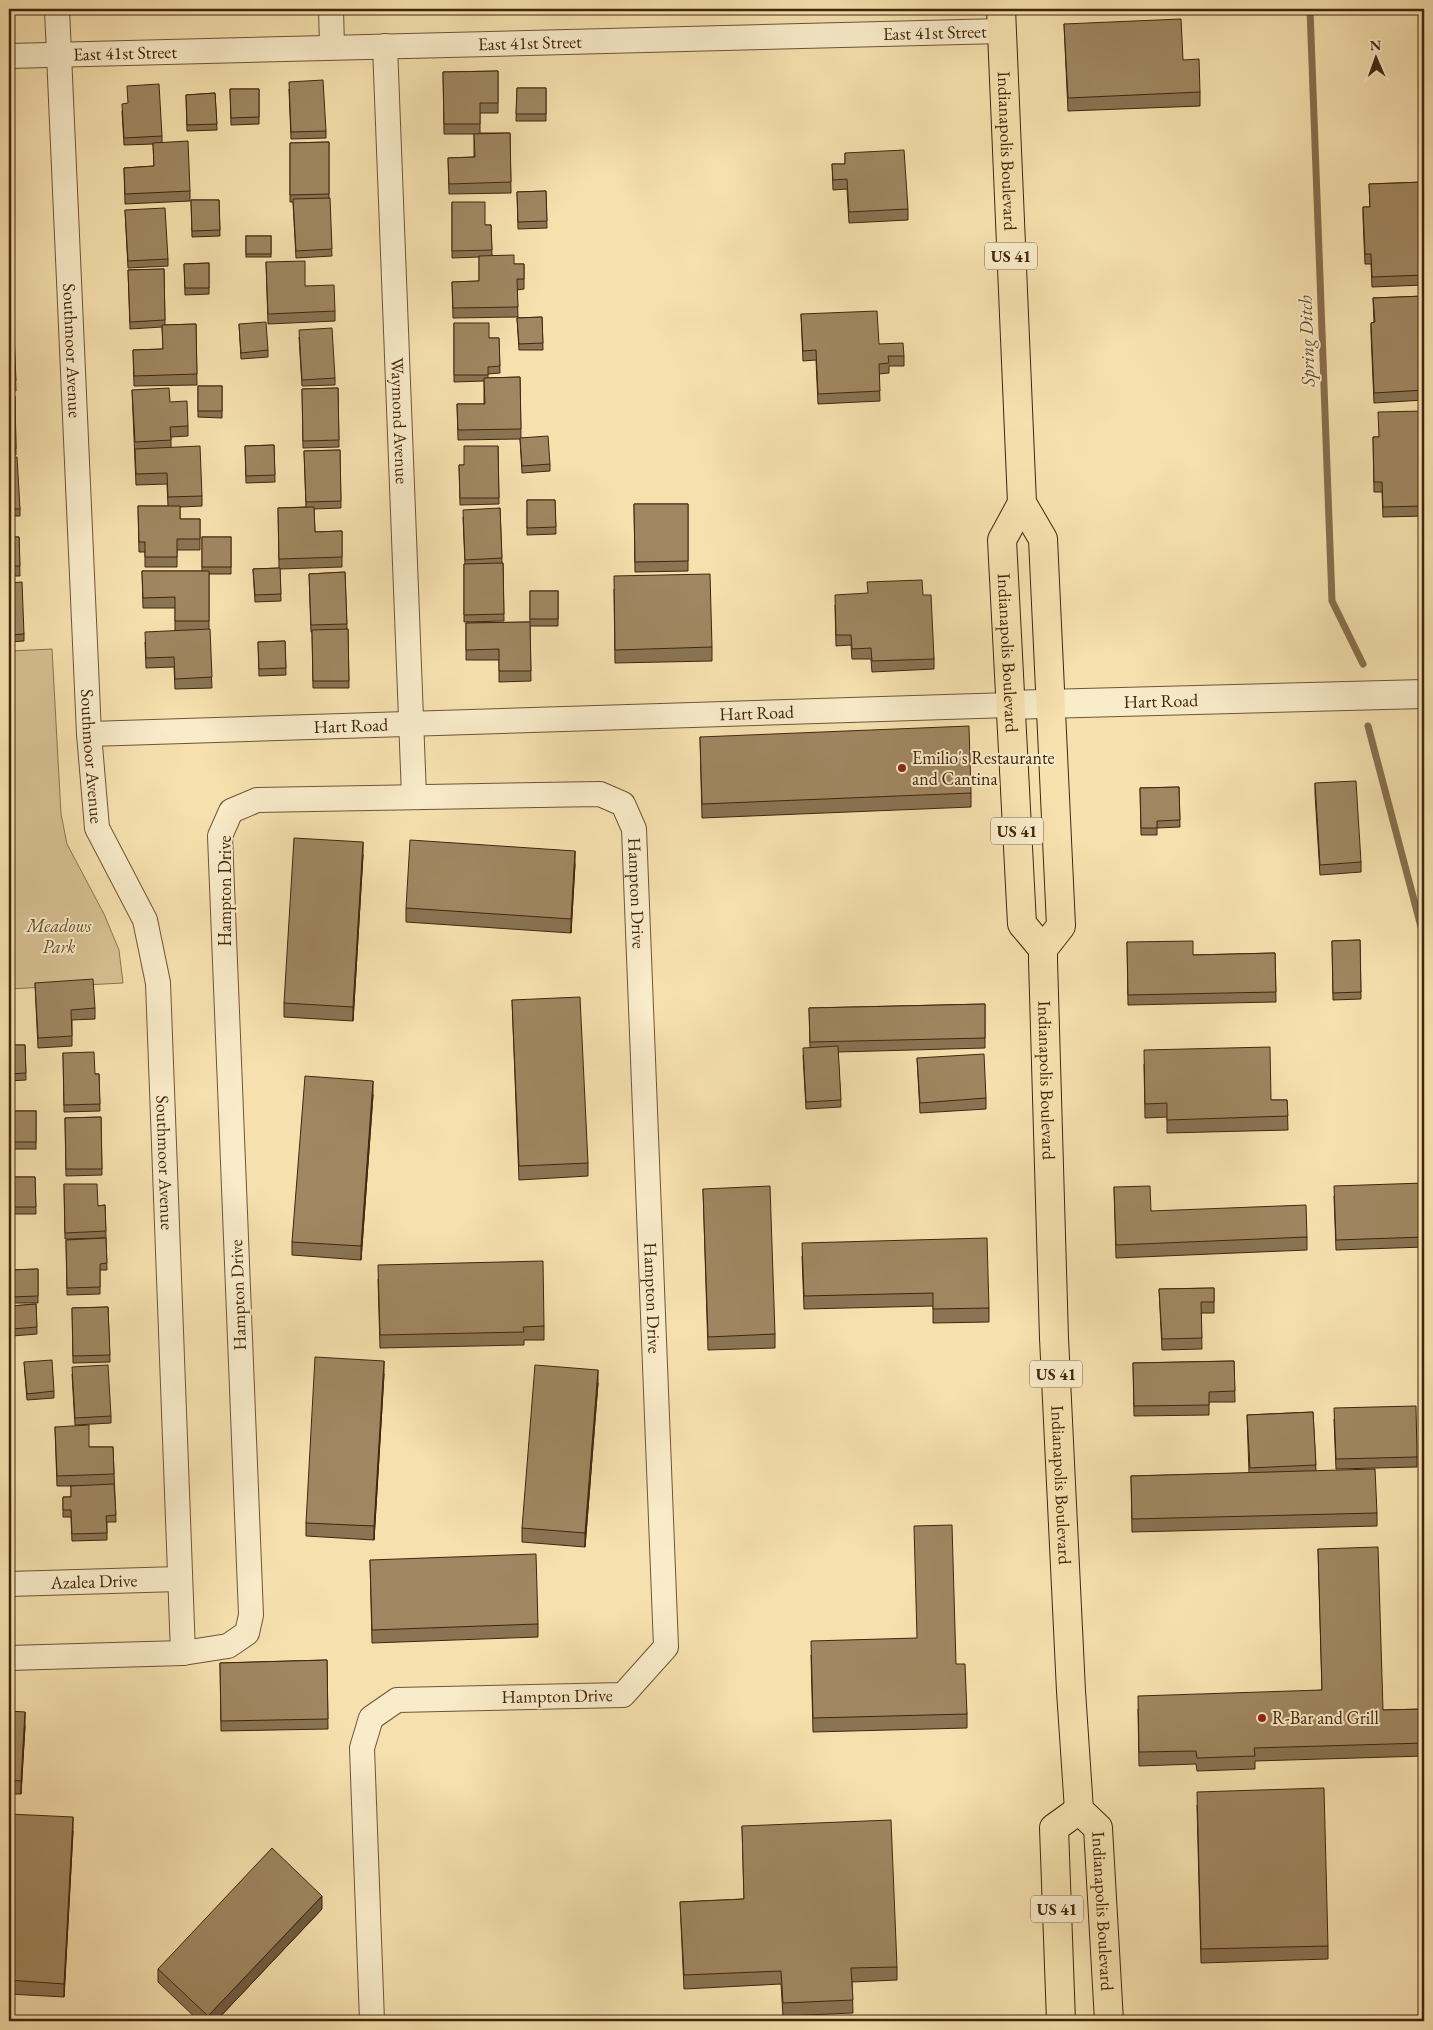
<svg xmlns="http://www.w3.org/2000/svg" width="1433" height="2030" font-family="'EB Garamond',serif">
  <rect width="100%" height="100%" fill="#f6e1ae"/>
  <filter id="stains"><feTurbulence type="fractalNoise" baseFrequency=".004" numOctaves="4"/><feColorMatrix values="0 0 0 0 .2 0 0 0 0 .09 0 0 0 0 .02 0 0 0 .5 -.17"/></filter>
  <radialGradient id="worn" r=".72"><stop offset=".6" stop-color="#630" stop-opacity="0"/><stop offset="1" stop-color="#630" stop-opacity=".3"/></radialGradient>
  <path fill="#d7c193" stroke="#8c7350" d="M52,649L61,814L67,844L104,914L119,950L123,983L9,989V651Z"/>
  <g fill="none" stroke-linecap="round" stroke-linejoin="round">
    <g stroke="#896f4e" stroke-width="7">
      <path d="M1310,9L1332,601L1363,664"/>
      <path d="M1368,726L1424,938"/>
    </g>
    <g stroke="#6f5436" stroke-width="26">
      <g id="minor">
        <path id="s1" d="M57,9L89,734L97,828L145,920L158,983L183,1653"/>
        <path d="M331,9L332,47"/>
        <path id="s2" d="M385,46L414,796"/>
        <path id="s3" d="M9,56L1002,31"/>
        <path id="s4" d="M89,734L1010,705"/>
        <path id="s5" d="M9,1584L179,1579"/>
        <path id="s6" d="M9,1658L183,1653L228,1646L247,1633L251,1615L220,836L231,811L257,800L600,794L623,804L634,829L666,1647L623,1695L397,1700L371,1718L362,1748L372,2021"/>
      </g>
    </g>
    <g stroke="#6f5436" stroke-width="30">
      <g id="tertiary">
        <path id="s7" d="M1010,705L1424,694"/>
      </g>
    </g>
    <g stroke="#42250e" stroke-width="30">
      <g id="trunk">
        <path id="s8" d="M1001,9L1022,503L1043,539L1061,926L1043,949V960L1054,1338L1071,1691L1079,1810L1098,1828L1109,2021"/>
        <path id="s9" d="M1022,503L1002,540L1022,924L1043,949"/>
        <path d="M1061,2021L1054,1828L1079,1810"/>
      </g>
    </g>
    <use href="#minor" stroke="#f9ecca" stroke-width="24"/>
    <use href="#tertiary" stroke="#f9ecca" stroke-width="28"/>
    <use href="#trunk" stroke="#f6e1ae" stroke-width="28"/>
  </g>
  <g fill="#8a7453" stroke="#42250e">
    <path d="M1064,24L1183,60L1200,92V106L1068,111Z"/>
    <path d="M498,71V113H480V133H510L511,193L449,194L448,158L474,157V134H444L443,72Z"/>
    <path d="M517,88H546V121H516Z"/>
    <path d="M230,89H259V124L231,125Z"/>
    <path d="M289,89L326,131V138L291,139Z"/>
    <path d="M215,93L217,130L187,131L186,95Z"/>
    <path d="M122,111L162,136V143L190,191V201L125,204L124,168L154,166L153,144L124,145Z"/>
    <path d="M329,142V198L332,256L296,258L293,202H290V143Z"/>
    <path d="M845,153L908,209V220L849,223L847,189L833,190L832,164H845Z"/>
    <path d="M1424,182V285L1372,287L1371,264H1365L1363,217V207H1370L1369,184Z"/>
    <path d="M546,191L547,228L518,229L517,192Z"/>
    <path d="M191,200H219L220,236L192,237Z"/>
    <path d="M452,202L485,225H491L492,255L514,264H524V289L517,290L518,317L453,318L452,282L479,281V257L452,258Z"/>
    <path d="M125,210L168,259V266L128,268Z"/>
    <rect x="246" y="236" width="25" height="21"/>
    <path d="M266,262L305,286L335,311V321L268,324Z"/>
    <path d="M209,263V294L185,295L184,264Z"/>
    <path d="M164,269L165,325L196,324L197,385L134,386L133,350L163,349L162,327L130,329L128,270Z"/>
    <rect x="9" y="274" width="2" height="59"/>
    <path d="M1424,296V400L1374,403L1371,333V323L1374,322L1373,298Z"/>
    <path d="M801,314L879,344L904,356V366H889V373L879,374L880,401L818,404L816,360L803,361Z"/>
    <path d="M542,317L543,350H519L517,318Z"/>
    <path d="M454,323L489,338H499L500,373L488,374V378L520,377L521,438L550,464V471L522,473L520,439L458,440L457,404H484V381L454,382Z"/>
    <path d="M239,324L268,350V357L241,359Z"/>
    <path d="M9,333H14L16,391H9Z"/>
    <path d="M299,337L335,378V385L302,386Z"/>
    <path d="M198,386H222V418L198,417Z"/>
    <path d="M338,388L339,447L303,448L302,389Z"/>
    <path d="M132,390L170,402L188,426V436L171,437V447L202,496V506L180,507V519H200V550H177V567H145V552H139L138,506H168L167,484L136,485Z"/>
    <path d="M9,396H15L16,455L9,456Z"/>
    <path d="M1424,411V516L1383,517L1382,492H1374L1373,437H1379Z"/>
    <path d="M274,445L275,482L246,483L245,446Z"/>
    <path d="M498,446L499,504L460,505L459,465H464Z"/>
    <path d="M340,450L341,508L314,509L315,532L342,531V567L280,569L281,601L255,602L253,569L279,568L278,508L306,507L304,451Z"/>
    <path d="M9,458L20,509V516H9Z"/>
    <path d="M527,500H555L556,534L527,535Z"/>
    <path d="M634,504H688V571L635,572Z"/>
    <path d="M500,508L502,563H503L504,621L464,622V564H465L463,517Z"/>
    <path d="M9,537H19L20,576H9Z"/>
    <path d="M202,537H231V574H209V629L212,688L175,689L174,667L146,668L145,642L175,631V608H143L142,571H202Z"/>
    <path d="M345,572L347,629H348L349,688H313L312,632H311L309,574Z"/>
    <path d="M9,583L24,634V641L9,642Z"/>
    <path d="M614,589L712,647V661L615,663Z"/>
    <path d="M530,591H558V626H530L531,681L499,682V660H466V623L530,622Z"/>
    <path d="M923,595L934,659V669L872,672L871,659H852L851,645L836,646L835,605Z"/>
    <path d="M285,641L286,675L259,676L258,642Z"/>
    <path d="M700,737L971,793V807L702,818Z"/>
    <path d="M1315,783L1361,862V872L1320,875L1315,794Z"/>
    <path d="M1179,787L1180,827L1157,828V835H1141L1140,788Z"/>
    <path d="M363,855L353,1021L284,1017V1003Z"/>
    <path d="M575,864L571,933L406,922V908Z"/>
    <path d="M1360,940L1361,999L1333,1000L1332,941Z"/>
    <path d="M1127,942L1193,955L1275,953L1276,1002L1128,1005Z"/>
    <path d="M35,983L95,1008V1019L72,1020V1046L38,1048Z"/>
    <path d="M512,1000L588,1163V1176L519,1180Z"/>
    <path d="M985,1004V1048L838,1052L841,1107L806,1109L803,1055L810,1048L809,1008Z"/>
    <path d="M9,1045H25L26,1080L9,1081Z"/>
    <path d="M63,1053L95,1074H99L100,1111L64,1112Z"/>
    <path d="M917,1058L986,1098V1109L920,1113Z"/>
    <path d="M1144,1064L1271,1100H1287L1288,1130L1167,1133V1117L1145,1118Z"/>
    <path d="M373,1095L361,1260L292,1255V1242Z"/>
    <rect x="9" y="1111" width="27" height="38"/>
    <path d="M101,1117L102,1175L66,1176L65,1118Z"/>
    <path d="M9,1177H35L36,1214H9Z"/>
    <path d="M1424,1183V1247L1336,1250L1334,1196Z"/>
    <path d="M64,1184L98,1206L105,1205L106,1238L65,1239Z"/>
    <path d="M1114,1187L1151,1211L1307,1237V1250L1116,1258Z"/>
    <path d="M703,1189L775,1334V1348L708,1350Z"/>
    <path d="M106,1238L107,1270H100V1294L67,1295L66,1240Z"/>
    <path d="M802,1256L989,1308V1322L933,1323V1306L804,1309Z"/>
    <path d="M38,1269V1303H10L9,1270Z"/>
    <path d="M378,1279L544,1326V1340H524V1345L380,1348Z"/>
    <path d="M1214,1288V1313H1201L1202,1349L1162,1350L1159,1289Z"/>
    <path d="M36,1304L37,1334L12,1336L11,1306Z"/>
    <path d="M108,1307L110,1362L73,1363L72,1308Z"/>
    <path d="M1234,1361L1235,1402H1209V1415L1134,1416L1133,1363Z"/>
    <path d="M24,1362L54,1391V1398L27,1400Z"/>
    <path d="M72,1374L111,1416V1423L75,1425Z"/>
    <path d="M384,1374L374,1540L306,1536V1523Z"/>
    <path d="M598,1383L585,1547L522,1542V1528Z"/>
    <path d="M1313,1412L1316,1471L1377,1513V1526L1132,1532L1131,1476L1249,1473L1247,1415Z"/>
    <path d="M1334,1419L1417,1457V1467L1336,1469Z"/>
    <path d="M55,1427L89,1447H113L116,1522H107V1540L72,1541L71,1517H63V1497H71V1486H77H57Z"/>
    <path d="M1318,1549L1383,1710L1424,1709V1756L1255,1761V1769L1197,1771L1196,1764L1139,1766L1138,1709L1322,1690Z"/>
    <path d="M370,1560L538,1624V1637L372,1643Z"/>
    <path d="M811,1655L956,1664L967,1714V1728L813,1732Z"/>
    <path d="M327,1660L328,1729L221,1731L220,1663Z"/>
    <path d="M9,1711L25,1726L21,1794H9Z"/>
    <path d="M1197,1805L1328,1946V1959L1201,1963Z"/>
    <path d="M9,1814L73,1831L64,1997L9,1994Z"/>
    <path d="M742,1826L897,1967V1980L852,1982L853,2013L783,2016L781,1984L684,1989L680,1902L744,1899Z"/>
    <path d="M322,1909L216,2021H199L158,1982V1969Z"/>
  </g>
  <g fill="#705e44" stroke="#42250e">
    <path d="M363,842V855L353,1021V1007Z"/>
    <path d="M575,851V864L571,933V919Z"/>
    <path d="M373,1081V1095L361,1260V1246Z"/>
    <path d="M384,1361V1374L374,1540V1526Z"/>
    <path d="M598,1370V1383L585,1547V1533Z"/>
    <path d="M25,1712V1726L21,1794V1781Z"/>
    <path d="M73,1817V1831L64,1997V1984Z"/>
    <path d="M322,1896V1909L216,2021H208V2016Z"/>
  </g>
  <g fill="#a08761" stroke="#42250e">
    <path d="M1181,19L1183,60L1199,59L1200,92L1068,98L1064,24Z"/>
    <path d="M498,71V103H480V124H444L443,72Z"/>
    <path d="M323,80L326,131L291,132L289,82Z"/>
    <path d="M159,84L162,136L124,138L122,104L128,103L127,86Z"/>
    <path d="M517,88H546V114H516Z"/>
    <path d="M230,89H259V117L231,118Z"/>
    <path d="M215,93L217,124L187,125L186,95Z"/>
    <path d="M510,133L511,182L449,184L448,158L475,157L474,134Z"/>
    <path d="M188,141L190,191L125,194L124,168L154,166L153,143Z"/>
    <path d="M329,142V194L290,195V143Z"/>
    <path d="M904,150L908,209L849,212L847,179L833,180L832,164H845V153Z"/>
    <path d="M1424,182V275L1372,277L1371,254H1365L1363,207H1370L1369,184Z"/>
    <path d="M546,191L547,221L518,222L517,192Z"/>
    <path d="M330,198L332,249L296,251L293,199Z"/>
    <path d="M191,200H219L220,230L192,231Z"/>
    <path d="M452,202H485V225H491L492,250L452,251Z"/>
    <path d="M165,208L168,259L128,261L125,210Z"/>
    <rect x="246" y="236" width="25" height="18"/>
    <path d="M514,255V264H524V279H517L518,307L453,308L452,282L479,281V256Z"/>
    <path d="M305,261V286L334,285L335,311L268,314L266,262Z"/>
    <path d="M209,263V288H185L184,264Z"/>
    <path d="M164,269L165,320L130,322L128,270Z"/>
    <rect x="9" y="274" width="2" height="52"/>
    <path d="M1424,296V390L1374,393L1371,323L1375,322L1373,298Z"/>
    <path d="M877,311L879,344L903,343L904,356H888L889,363L879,364L880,391L818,394L816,350L803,351L801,314Z"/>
    <path d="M542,317L543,343L519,344L517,318Z"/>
    <path d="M266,322L268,350L241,353L239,324Z"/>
    <path d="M454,323H489V338H499L500,366L488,367V375H454Z"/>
    <path d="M196,324L197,374L134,376L133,350L163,349L162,325Z"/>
    <path d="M332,328L335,378L302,380L299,330Z"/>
    <path d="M9,333H14L16,381H9Z"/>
    <path d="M520,377L521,429L458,430L457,404H485L484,378Z"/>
    <rect x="198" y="386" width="24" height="25"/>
    <path d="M169,388L170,402L187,401L188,426L170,427L171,440L135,442L132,390Z"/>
    <path d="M338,388L339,440L303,441L302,389Z"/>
    <path d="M9,396H15L16,449H9Z"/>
    <path d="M1424,411V506L1383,507L1382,482H1374L1373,437H1379L1378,412Z"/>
    <path d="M548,436L550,464L522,466L520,438Z"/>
    <path d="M274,445L275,475L246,476L245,446Z"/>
    <path d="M200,446L202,496L168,497L167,473L136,474L135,449Z"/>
    <path d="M464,446H498L499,498H460L459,465H464Z"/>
    <path d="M340,450L341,501L306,502L304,451Z"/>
    <path d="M17,457L20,509H9V458Z"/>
    <path d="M527,500H555L556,527L527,528Z"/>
    <path d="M634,504H688V561L635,562Z"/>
    <path d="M138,506H180V519H200V539H177V557H145V542H139Z"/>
    <path d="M314,507L315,532L342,531V557L279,559L278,508Z"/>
    <path d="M500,508L502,558L465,560L463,510Z"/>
    <path d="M9,537H19L20,566H9Z"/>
    <rect x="202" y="537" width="29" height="30"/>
    <path d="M503,563L504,614L464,615V564Z"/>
    <path d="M280,568L281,594L255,595L253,569Z"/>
    <path d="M142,571H209V621H175V597L143,598Z"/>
    <path d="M345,572L347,624L311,625L309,574Z"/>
    <path d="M710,574L712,647L615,650L614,576Z"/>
    <path d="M922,580L923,595H931L934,659L872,661L871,648L852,649L851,635H836L835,595L868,593L867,582Z"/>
    <path d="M22,582L24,634L9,635V583Z"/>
    <rect x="530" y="591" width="28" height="28"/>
    <path d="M530,622L531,671H499V649L466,650V623Z"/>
    <path d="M210,629L212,677L175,679L174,657L146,658L145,632Z"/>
    <path d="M348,629L349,681H313L312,630Z"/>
    <path d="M285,641L286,668L259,669L258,642Z"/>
    <path d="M969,726L971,793L702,804L700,737Z"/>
    <path d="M1356,781L1361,862L1320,865L1315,783Z"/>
    <path d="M1179,787L1180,820L1157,821V828H1141L1140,788Z"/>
    <path d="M294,838L363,842L353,1007L284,1003Z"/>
    <path d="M410,840L575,851L571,919L406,908Z"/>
    <path d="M1360,940L1361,992L1333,993L1332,941Z"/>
    <path d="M1193,941V955L1275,953L1276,992L1128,995L1127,942Z"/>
    <path d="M93,979L95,1008L71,1010L72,1036L38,1038L35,983Z"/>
    <path d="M580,997L588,1163L519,1166L512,1000Z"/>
    <path d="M985,1004V1038L810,1042L809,1008Z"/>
    <path d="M9,1045H25L26,1073L9,1074Z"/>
    <path d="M838,1046L841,1100L806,1102L803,1048Z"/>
    <path d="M1270,1047L1271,1100H1287L1288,1116L1167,1120V1103L1145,1104L1144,1050Z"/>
    <path d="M94,1052L95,1074H99L100,1104L64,1105L63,1053Z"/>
    <path d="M984,1054L986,1098L920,1103L917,1058Z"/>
    <path d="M305,1076L373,1081L361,1246L292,1242Z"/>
    <rect x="9" y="1111" width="27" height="31"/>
    <path d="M101,1117L102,1169H66L65,1118Z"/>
    <path d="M9,1177H35L36,1207H9Z"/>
    <path d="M1424,1183V1237L1336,1240L1334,1186Z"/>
    <path d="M64,1184H97L98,1206L105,1205L106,1231L65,1233Z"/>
    <path d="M770,1186L775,1334L708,1337L703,1189Z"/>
    <path d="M1150,1186L1151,1211L1306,1205L1307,1237L1116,1245L1114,1187Z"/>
    <path d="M106,1238L107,1263L100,1264V1287L67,1288L66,1240Z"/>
    <path d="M987,1238L989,1308L933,1309V1293L804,1296L802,1243Z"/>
    <path d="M543,1261L544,1326L523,1327L524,1332L380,1335L378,1265Z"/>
    <path d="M38,1269V1296L10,1297L9,1270Z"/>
    <path d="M1214,1288V1302H1201L1202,1338L1162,1339L1159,1289Z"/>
    <path d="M36,1304L37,1327L12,1329L11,1306Z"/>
    <path d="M108,1307L110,1355L73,1356L72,1308Z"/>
    <path d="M315,1357L384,1361L374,1526L306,1523Z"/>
    <path d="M52,1360L54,1391L27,1394L24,1362Z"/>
    <path d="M1234,1361L1235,1391L1209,1392V1405L1134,1406L1133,1363Z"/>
    <path d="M108,1365L111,1416L75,1418L72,1367Z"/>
    <path d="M535,1365L598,1370L585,1533L522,1528Z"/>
    <path d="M1416,1406L1417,1457L1336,1459L1334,1408Z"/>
    <path d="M1313,1412L1316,1465L1250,1468L1247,1415Z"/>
    <path d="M89,1425V1447H113L114,1474L57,1476L55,1427Z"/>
    <path d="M1375,1469L1377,1513L1132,1519L1131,1476Z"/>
    <path d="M114,1484L116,1515L106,1516L107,1533L72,1534L71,1510H63V1497H71V1486Z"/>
    <path d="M952,1525L956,1664H965L967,1714L813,1718L811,1641L917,1638L914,1526Z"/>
    <path d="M1378,1547L1383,1710L1424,1709V1743L1254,1748L1255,1756L1197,1758L1196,1751L1139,1752L1138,1696L1322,1690L1318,1549Z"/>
    <path d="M536,1554L538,1624L372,1630L370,1560Z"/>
    <path d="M327,1660L328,1719L221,1721L220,1663Z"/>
    <path d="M9,1711L25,1712L21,1781L9,1780Z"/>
    <path d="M1324,1788L1328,1946L1201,1949L1197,1792Z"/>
    <path d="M9,1814L73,1817L64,1984L9,1980Z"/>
    <path d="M891,1820L897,1967L851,1968L853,2000L783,2003L781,1971L684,1975L680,1902L744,1899L742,1826Z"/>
    <path d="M272,1848L322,1896L208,2016L158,1969Z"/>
  </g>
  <g fill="#8f2418" stroke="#f9ecca" stroke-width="2">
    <circle cx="902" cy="768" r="5"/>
    <circle cx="1262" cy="1718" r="5"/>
  </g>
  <g text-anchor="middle" stroke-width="4" stroke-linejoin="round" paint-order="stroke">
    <g fill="#f9ecca" stroke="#796146" stroke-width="1">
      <rect x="985" y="242.5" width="52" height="27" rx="4"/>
      <rect x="991" y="817.5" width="52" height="27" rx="4"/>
      <rect x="1030" y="1360.5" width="52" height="27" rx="4"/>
      <rect x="1031" y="1895.5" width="52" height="27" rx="4"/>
    </g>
    <g font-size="16" font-weight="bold" fill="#42250e">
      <text x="1011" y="262">US 41</text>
      <text x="1017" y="837">US 41</text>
      <text x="1056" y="1380">US 41</text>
      <text x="1057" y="1915">US 41</text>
    </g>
    <g font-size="18" fill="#42250e" stroke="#f9ecca">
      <text dy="6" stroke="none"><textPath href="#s3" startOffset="926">East 41st Street</textPath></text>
      <text dy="6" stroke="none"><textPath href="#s3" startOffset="521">East 41st Street</textPath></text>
      <text dy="6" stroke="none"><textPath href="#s3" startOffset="116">East 41st Street</textPath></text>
      <text dy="6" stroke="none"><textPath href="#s8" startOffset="142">Indianapolis Boulevard</textPath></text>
      <text dy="6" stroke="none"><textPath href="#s1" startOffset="342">Southmoor Avenue</textPath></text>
      <text dy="6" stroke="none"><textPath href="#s2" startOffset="375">Waymond Avenue</textPath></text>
      <text dy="6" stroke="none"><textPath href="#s9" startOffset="155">Indianapolis Boulevard</textPath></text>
      <text dy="6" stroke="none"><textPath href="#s7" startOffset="151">Hart Road</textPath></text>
      <text dy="6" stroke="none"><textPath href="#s4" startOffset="668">Hart Road</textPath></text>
      <text dy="6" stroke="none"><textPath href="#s4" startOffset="262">Hart Road</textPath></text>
      <text dy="6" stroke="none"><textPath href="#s1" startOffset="748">Southmoor Avenue</textPath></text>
      <text transform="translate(225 891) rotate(-90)" y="6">Hampton Drive</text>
      <text dy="6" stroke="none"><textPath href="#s6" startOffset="1556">Hampton Drive</textPath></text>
      <text dy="6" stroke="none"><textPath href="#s8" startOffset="1084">Indianapolis Boulevard</textPath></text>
      <text dy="6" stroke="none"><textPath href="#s1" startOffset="1168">Southmoor Avenue</textPath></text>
      <text transform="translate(238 1295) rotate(-92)" y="6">Hampton Drive</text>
      <text dy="6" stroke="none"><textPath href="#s6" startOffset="1961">Hampton Drive</textPath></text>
      <text dy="6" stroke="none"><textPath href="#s8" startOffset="1489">Indianapolis Boulevard</textPath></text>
      <text dy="6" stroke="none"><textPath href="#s5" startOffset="85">Azalea Drive</textPath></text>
      <text transform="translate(557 1696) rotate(-1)" y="6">Hampton Drive</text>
      <text dy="6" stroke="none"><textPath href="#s8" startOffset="1924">Indianapolis Boulevard</textPath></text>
    </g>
    <g font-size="18" fill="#42250e" stroke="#f9ecca" text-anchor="start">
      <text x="912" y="764">Emilio's Restaurante<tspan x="912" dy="21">and Cantina</tspan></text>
      <text x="1272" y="1724">R-Bar and Grill</text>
    </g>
    <g font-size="18" font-style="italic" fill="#674c2f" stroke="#f9ecca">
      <text x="59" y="932">Meadows<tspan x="59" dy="21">Park</tspan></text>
    </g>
    <g font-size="19" font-style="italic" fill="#664a2e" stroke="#f9ecca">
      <text transform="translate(1306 341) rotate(-92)" y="7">Spring Ditch</text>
    </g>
  </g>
  <rect width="1433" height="2030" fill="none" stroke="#f6e1ae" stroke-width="30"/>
  <rect x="10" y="10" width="1413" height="2010" fill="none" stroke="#42250e" stroke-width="2.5"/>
  <rect x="15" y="15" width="1403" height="2000" fill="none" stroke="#42250e"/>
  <g transform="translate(1376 58) rotate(358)" stroke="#f9ecca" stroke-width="4" paint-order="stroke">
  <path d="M0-4L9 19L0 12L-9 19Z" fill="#42250e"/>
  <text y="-8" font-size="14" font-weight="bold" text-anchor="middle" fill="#42250e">N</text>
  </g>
  <rect width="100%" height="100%" filter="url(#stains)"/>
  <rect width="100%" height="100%" fill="url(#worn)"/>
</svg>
